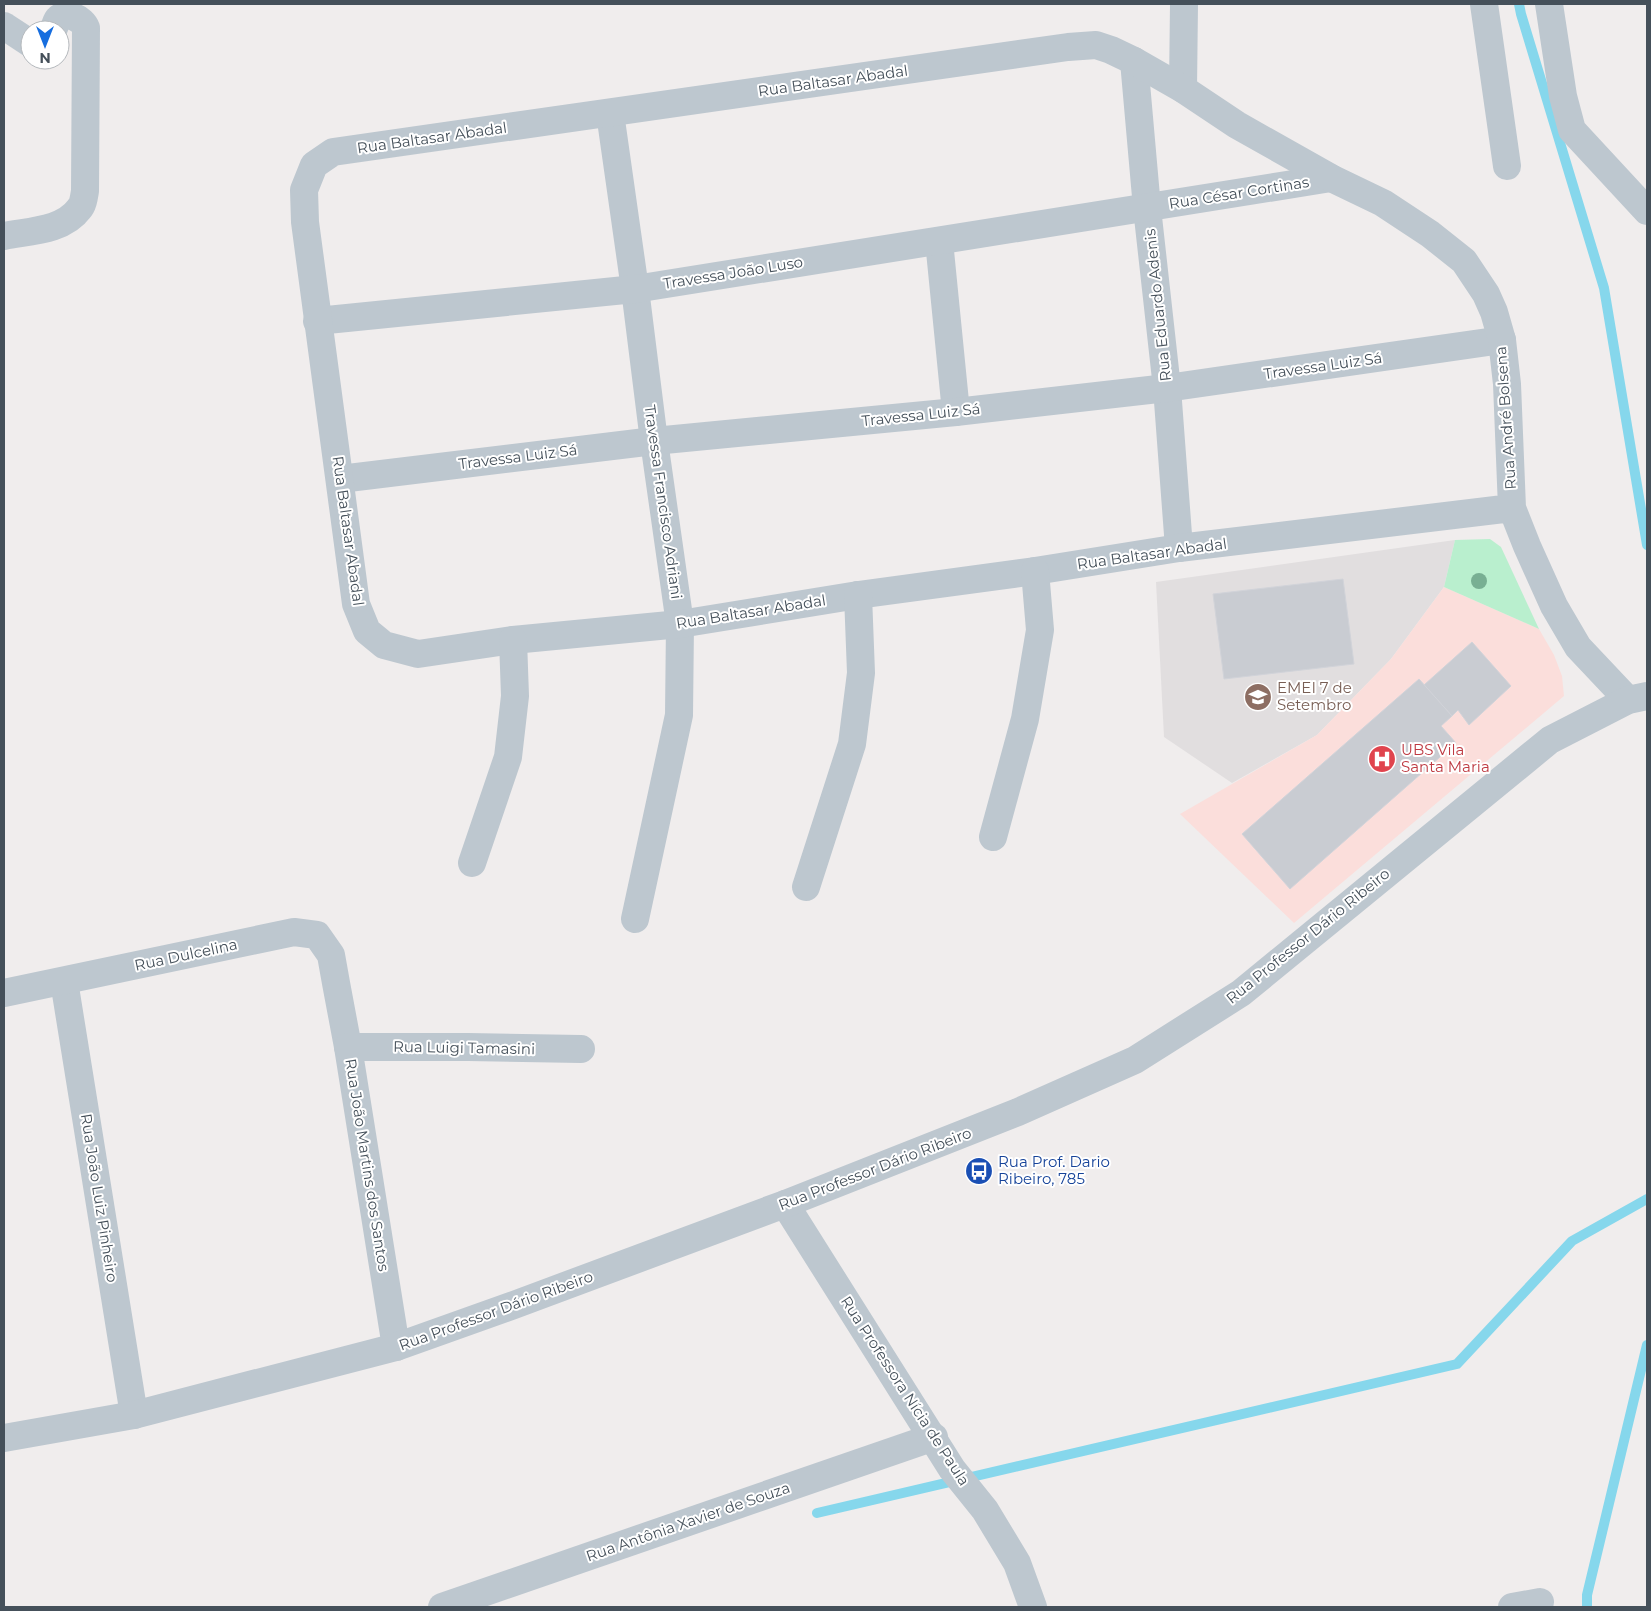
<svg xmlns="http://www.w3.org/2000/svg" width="1651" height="1611" font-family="Montserrat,sans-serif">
  <rect width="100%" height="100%" fill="#f0eded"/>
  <path fill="#e1dedf" d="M1455,540L1444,587L1391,659L1317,735L1232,783L1164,737L1156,582Z"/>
  <path fill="#fbdedb" d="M1444,587L1539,629L1554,655L1562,676L1564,696L1294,923L1180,814L1317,735L1391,659Z"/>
  <path fill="#b9efce" d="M1490,539L1501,547L1539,629L1444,587L1455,540Z"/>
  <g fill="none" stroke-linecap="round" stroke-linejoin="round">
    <g stroke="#86d7ec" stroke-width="10">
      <path d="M1519,4L1521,14L1604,288L1647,545"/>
      <path d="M817,1513L1457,1364L1572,1241L1647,1199"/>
      <path d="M1587,1607V1595L1647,1345"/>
    </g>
  </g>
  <g fill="#c9ccd2" stroke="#d1d3d9">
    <path d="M1343,579L1354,664L1224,679L1213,594Z"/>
    <path d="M1472,642L1511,686L1469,725L1458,710L1452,716L1424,685Z"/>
    <path d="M1419,679L1452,716L1441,726L1456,743L1290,889L1242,834Z"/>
  </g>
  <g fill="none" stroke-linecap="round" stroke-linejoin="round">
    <g stroke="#bdc7cf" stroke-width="28">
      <path d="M1484,4L1507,166"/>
      <path d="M1549,4L1563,96L1572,130L1647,211"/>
      <path d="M4,26L30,43"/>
      <path d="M1134,61L1147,208L1167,388L1179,548"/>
      <path d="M1183,89L1184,4"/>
      <path d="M610,113L635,289L654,441L680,624L679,715L635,919"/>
      <path d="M4,236C28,231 63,231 79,209C83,205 84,197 85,191L86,28C83,19 66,10 58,19C56,21 55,27 53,30"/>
      <path d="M939,241L956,412"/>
      <path d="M317,321L635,289L1331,178"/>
      <path d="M340,479L654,441L956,412L1167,388L1502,340"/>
      <path d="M1512,508L1179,548L1035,571L858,595L680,624L513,640L418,654L384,645L367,631L356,604L305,222L304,190L314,165L333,152L1068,47L1096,45L1111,50L1134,61L1183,89L1237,125L1331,178L1383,203L1430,234L1464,261L1486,294L1494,312L1502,340L1507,384L1512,508L1527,546L1554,606L1578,647L1628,700"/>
      <path d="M993,837L1025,719L1040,630L1035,571"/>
      <path d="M472,863L508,757L515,696L513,640"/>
      <path d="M806,887L852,744L861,673L858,595"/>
      <path d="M64,981L134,1415"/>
      <path d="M4,993L294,932L317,935L331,955L336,983L348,1047L396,1347"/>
      <path d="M348,1047H468L581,1049"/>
      <path d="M785,1204L952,1469L985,1510L1017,1563L1033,1607"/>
      <path d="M4,1438L134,1415L396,1347L511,1306L785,1204L1018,1112L1135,1060L1241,993L1550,740L1628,700L1647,696"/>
      <path d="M442,1607L934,1437"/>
      <path d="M1512,1607L1540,1602"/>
    </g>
  </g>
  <circle fill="#78af93" cx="1479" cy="581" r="8"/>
  <defs>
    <g id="school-disc" transform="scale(1.4375)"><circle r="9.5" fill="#8d6e63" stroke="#fff"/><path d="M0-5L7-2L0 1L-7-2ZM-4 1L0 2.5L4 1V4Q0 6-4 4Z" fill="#fff"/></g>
    <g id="hospital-disc" transform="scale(1.4375)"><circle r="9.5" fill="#e0444e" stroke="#fff"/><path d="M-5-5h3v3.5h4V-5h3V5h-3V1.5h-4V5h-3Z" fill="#fff"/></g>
    <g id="bus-disc" transform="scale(1.4375)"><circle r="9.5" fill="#1a4fb4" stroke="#fff"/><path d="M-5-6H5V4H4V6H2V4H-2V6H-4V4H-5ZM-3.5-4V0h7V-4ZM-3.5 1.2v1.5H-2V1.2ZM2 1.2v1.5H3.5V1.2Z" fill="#fff"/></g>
  </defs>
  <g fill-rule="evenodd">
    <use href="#school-disc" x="1258" y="697"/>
    <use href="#hospital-disc" x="1382" y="759"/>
    <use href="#bus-disc" x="979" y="1171"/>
  </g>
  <g text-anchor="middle" stroke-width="4" stroke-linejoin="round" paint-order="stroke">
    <g font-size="15" fill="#45505a" stroke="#fff">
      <text transform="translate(833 81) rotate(-8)" y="5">Rua Baltasar Abadal</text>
      <text transform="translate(432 138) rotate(-8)" y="5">Rua Baltasar Abadal</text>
      <text transform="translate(1239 193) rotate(-9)" y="5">Rua César Cortinas</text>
      <text transform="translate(733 273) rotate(-9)" y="5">Travessa João Luso</text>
      <text transform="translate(1158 305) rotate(-96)" y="5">Rua Eduardo Adenis</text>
      <text transform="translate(1323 366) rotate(-8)" y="5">Travessa Luiz Sá</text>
      <text transform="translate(921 415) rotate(-6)" y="5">Travessa Luiz Sá</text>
      <text transform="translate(1506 418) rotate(-94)" y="5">Rua André Bolsena</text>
      <text transform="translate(518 457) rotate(-7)" y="5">Travessa Luiz Sá</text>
      <text transform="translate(663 502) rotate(82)" y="5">Travessa Francisco Adriani</text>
      <text transform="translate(348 531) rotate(82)" y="5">Rua Baltasar Abadal</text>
      <text transform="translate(1152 554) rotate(-8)" y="5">Rua Baltasar Abadal</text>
      <text transform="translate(751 612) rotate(-9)" y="5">Rua Baltasar Abadal</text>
      <text transform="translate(1308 936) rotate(-39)" y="5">Rua Professor Dário Ribeiro</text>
      <text transform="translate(186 955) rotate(-12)" y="5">Rua Dulcelina</text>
      <text transform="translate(464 1048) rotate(1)" y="5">Rua Luigi Tamasini</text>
      <text transform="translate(367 1165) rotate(81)" y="5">Rua João Martins dos Santos</text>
      <text transform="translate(875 1169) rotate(-21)" y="5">Rua Professor Dário Ribeiro</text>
      <text transform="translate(99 1198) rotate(81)" y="5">Rua João Luiz Pinheiro</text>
      <text transform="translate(496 1311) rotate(-20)" y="5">Rua Professor Dário Ribeiro</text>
      <text transform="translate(905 1391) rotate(57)" y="5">Rua Professora Nícia de Paula</text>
      <text transform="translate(688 1522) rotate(-19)" y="5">Rua Antônia Xavier de Souza</text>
    </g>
    <g font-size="15" fill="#785e54" stroke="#fff" text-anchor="start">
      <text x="1277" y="693">EMEI 7 de<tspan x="1277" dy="17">Setembro</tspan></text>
    </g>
    <g font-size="15" fill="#be3a42" stroke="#fff" text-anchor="start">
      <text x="1401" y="755">UBS Vila<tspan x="1401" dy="17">Santa Maria</tspan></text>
    </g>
    <g font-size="15" fill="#164399" stroke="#fff" text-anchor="start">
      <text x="998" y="1167">Rua Prof. Dario<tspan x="998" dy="17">Ribeiro, 785</tspan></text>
    </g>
  </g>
  <rect width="1651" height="1611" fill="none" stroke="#45505a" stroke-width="10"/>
  <g transform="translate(45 45) rotate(180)"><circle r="24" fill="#ffffff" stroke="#b5b9bd"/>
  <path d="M0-4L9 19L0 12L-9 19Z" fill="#176edf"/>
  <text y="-8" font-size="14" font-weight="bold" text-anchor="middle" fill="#45505a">N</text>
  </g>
</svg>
